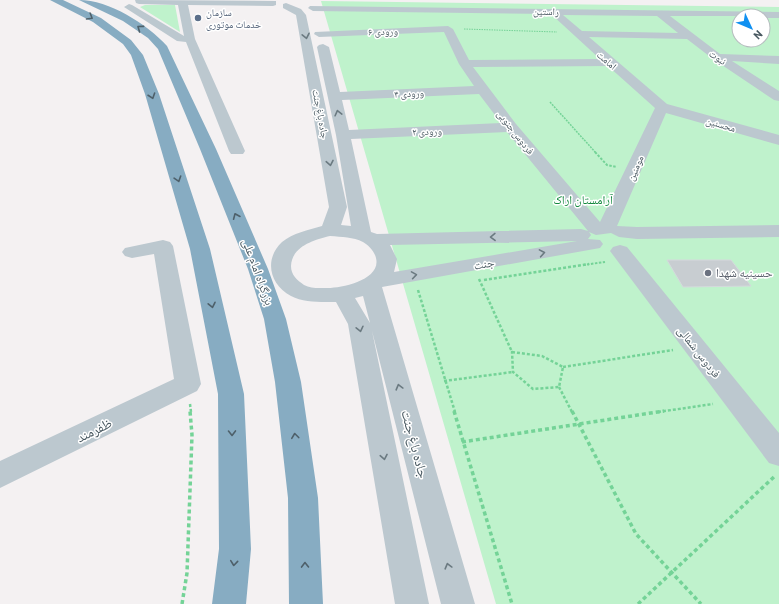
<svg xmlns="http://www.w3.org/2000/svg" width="779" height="604" font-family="Barlow,'Noto Naskh Arabic',sans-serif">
  <rect width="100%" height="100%" fill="#f4f1f2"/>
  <g fill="#bff2cc" fill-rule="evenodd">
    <path d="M321,1L779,7V604H496ZM739,16H763V40H739Z"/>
    <path d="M145,5H175L180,32L140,7Z"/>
  </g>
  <path fill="#c8cdd1" stroke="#d5d9dd" d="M667,260H731L751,286L683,287Z"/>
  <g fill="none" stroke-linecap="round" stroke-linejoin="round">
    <path stroke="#74d397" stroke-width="1" stroke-dasharray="1.5 1" stroke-linecap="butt" d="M464,29L557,32"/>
    <path stroke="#74d397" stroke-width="1.5" stroke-dasharray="2 1" stroke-linecap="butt" d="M550,102L596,153"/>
    <g stroke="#74d397" stroke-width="2" stroke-dasharray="2.5 1.5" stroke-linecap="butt">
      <path d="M595,152L607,165L617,167"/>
      <path d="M583,265L605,262"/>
    </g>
    <g stroke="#74d397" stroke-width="2.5" stroke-dasharray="3 2" stroke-linecap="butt">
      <path d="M479,279L512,352"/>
      <path d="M484,280L589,264"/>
      <path d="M418,290L455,412"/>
      <path d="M512,352L542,356L563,367L559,387L533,389L513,372Z"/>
      <path d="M563,367L673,350"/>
      <path d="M444,381L513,372"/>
      <path d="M559,387L572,412"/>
      <path d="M190,404L191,412"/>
      <path d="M658,412L713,404"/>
    </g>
    <g stroke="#74d397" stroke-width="3.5" stroke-dasharray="4 3" stroke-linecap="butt">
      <path d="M454,411L512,604"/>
      <path d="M572,411L636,534L701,604"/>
      <path d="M462,442L664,411"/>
      <path d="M182,604L187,573L192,435L190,411"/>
      <path d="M638,604L776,475"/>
    </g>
    <g fill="#bcc8cf" fill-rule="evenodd">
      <path d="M135,0L276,1V5L273,6L188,5L195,39L245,151L243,154H231L229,151L186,42L177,41L124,7L129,4L132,5L184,36L178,5L139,4L136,3Z"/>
      <path d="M286,3L301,9L306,15L347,207L341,225L351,226L336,135L317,47L319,45L323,44L329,47L340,92L474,86L459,64L444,32L319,37L314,34L315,32L448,26L453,29L469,60L600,59L551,14L313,11L308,8L310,6L779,12V18H763V16H670L720,54L779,56V64L732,61L779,91V101L774,100L713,59L687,39L589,37L667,104L779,135V145L666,113L617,226L637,227L779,225V237L637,239L619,237L611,233L596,235L589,232L591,235L588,239L600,240L603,244L600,248L382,287L475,604H441L372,331L429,604H395L348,324L336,302C321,302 304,303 291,296C269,284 264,259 282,242C293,233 308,230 322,226L329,207L296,15L283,8V4ZM563,15L657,16L678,33L582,31ZM608,66L655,108L600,222L516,124L473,67ZM479,94L501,123L349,130L342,100ZM507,132L588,231L581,229L377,234L371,232L351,139ZM330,236C342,237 353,237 363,242C368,245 373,250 375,255C385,279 343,288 328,288C320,288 311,289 304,285C297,280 291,275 291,266C292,246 314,240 330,236ZM577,241L394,272L397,259L390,245ZM363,296L370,323L355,298Z"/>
      <path d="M163,240L170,242L173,246L201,384L197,391L0,488V461L174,379L154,254L132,258L125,256L122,252L125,248Z"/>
      <path d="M620,245L627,247L779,433V466L769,463L610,251L613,247Z"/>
    </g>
    <g fill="#87acc2" fill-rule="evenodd">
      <path d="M50,0H63L101,18L131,40L143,55L159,94L210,249L244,394L251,549L246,604H212L219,549L218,394L190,249L145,94L131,55L123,44L93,22Z"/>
      <path d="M79,0C109,0 147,24 167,46L216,149L268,269L286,319L301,382L318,498L323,604H289L288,498L275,382L264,319L248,269L200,149L158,49L148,38L123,21Z"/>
    </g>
  </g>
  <defs><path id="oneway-chevron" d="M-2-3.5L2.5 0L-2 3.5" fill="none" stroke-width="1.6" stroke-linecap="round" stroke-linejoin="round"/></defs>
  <g stroke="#4e606a">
    <use href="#oneway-chevron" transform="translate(90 17) rotate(31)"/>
    <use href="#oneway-chevron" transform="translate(140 28) rotate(-144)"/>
    <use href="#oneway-chevron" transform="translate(152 96) rotate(71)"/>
    <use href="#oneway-chevron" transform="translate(178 179) rotate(72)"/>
    <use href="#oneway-chevron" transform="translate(236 216) rotate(-113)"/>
    <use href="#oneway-chevron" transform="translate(212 305) rotate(78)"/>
    <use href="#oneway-chevron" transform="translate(232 433) rotate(89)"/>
    <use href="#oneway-chevron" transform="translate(295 436) rotate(-97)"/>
    <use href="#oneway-chevron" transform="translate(234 563) rotate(96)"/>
    <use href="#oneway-chevron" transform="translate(305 565) rotate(-91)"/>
  </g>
  <g stroke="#6b7a81">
    <use href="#oneway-chevron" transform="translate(306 36) rotate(78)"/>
    <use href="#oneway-chevron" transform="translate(338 113) rotate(-104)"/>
    <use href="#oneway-chevron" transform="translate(330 163) rotate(79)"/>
    <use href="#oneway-chevron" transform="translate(493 237) rotate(179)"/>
    <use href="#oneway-chevron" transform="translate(542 253) rotate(-10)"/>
    <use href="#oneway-chevron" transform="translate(414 275) rotate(-9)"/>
    <use href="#oneway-chevron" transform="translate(360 329) rotate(77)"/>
    <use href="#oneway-chevron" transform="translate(399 387) rotate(-105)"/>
    <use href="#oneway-chevron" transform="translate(384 457) rotate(79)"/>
    <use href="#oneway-chevron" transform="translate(448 566) rotate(-105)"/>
  </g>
  <circle fill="#5c6f8a" stroke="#fff" stroke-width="1.5" cx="198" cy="18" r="4"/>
  <circle fill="#6b7280" stroke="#fff" stroke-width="1.5" cx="708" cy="273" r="4"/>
  <g text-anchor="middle" stroke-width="3" stroke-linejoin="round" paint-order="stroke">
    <g font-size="10" fill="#485860" stroke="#fff">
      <text transform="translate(546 11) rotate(1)" y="4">راستین</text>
      <text transform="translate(383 31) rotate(-2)" y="4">ورودی ۶</text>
      <text transform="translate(718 57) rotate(34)" y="4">نبوت</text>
      <text transform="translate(607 60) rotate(41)" y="4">امامت</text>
      <text transform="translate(409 93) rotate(-3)" y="4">ورودی ۴</text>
      <text transform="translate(321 114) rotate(79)" y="4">جاده باغ جنت</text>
      <text transform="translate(721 124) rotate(16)" y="4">محسنین</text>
      <text transform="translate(427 131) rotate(-2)" y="4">ورودی ۲</text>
      <text transform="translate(516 132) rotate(52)" y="4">فردوس جنوبی</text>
      <text transform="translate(635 168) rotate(-66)" y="4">مومنین</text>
    </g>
    <g font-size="10" fill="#4e5e75" stroke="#fff" text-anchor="start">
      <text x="206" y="16">سازمان<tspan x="206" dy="12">خدمات موتوری</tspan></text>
    </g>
    <g font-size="12" fill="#12883d" stroke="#fff">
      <text x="583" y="204">آرامستان اراک</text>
    </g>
    <g font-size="12" fill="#485860" stroke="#fff">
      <text transform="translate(484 264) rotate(-10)" y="4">جنت</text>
      <text transform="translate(258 272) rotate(70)" y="4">بزرگراه امام علی</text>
      <text transform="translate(699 352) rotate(52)" y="4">فردوس شمالی</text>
    </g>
    <g font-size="12" fill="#5b616d" stroke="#fff" text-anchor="start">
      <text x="716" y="277">حسینیه شهدا</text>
    </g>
    <g font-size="14" fill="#485860" stroke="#fff">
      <text transform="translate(94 430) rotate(-26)" y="5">ظفرمند</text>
      <text transform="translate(415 444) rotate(75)" y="5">جاده باغ جنت</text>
    </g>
  </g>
  <g transform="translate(751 28) rotate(134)"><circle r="19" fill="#ffffff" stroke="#b6bcbf"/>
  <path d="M0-3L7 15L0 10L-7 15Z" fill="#0f90f1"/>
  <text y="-6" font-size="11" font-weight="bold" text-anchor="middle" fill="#485860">N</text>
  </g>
</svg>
